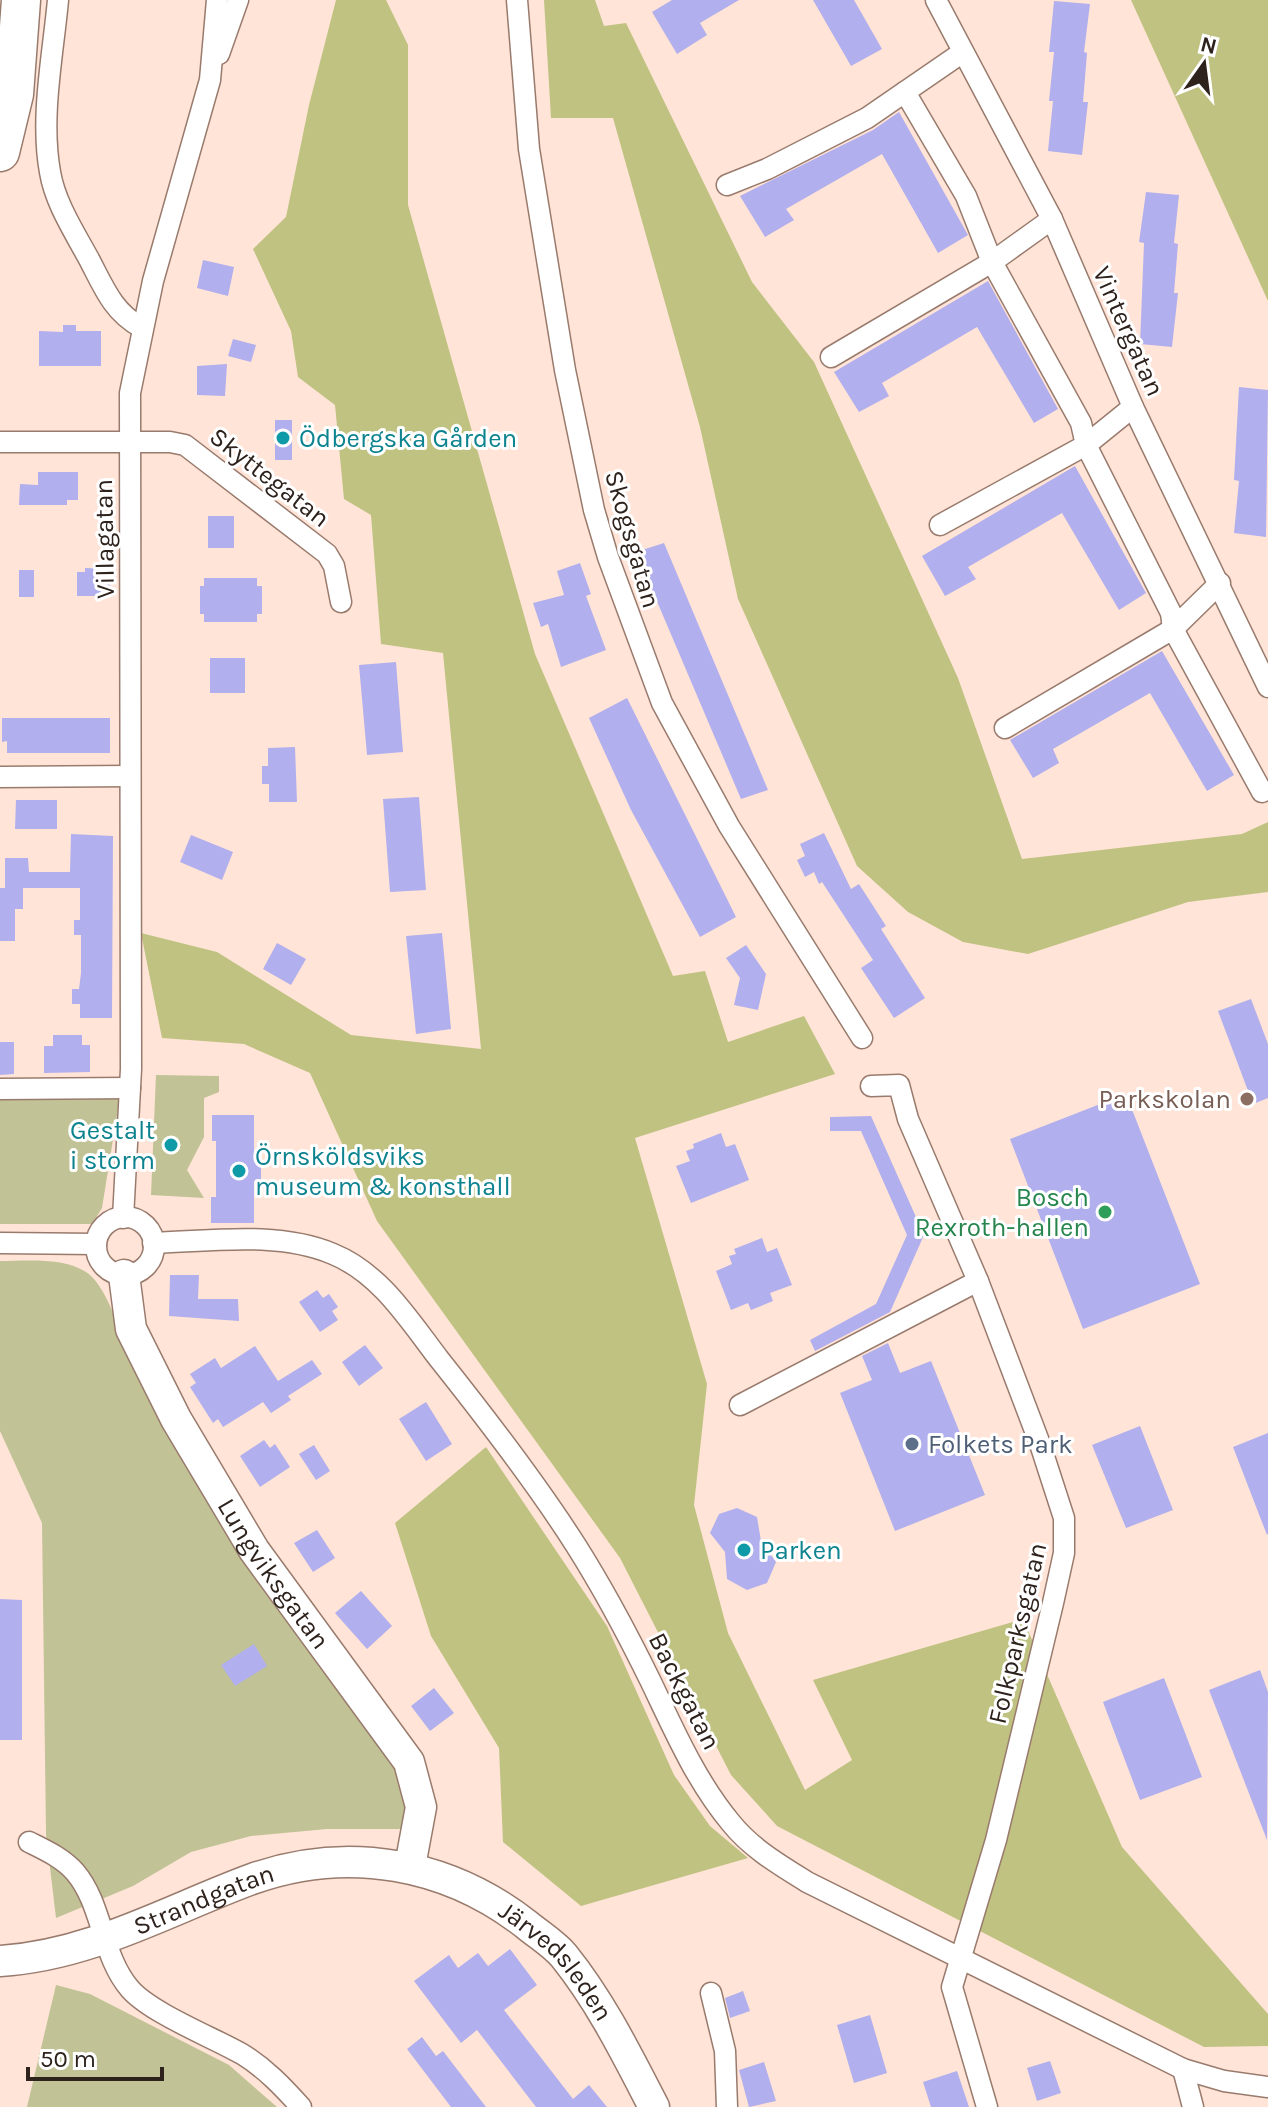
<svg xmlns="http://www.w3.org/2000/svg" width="1268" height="2107" font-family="Karla,sans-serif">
  <rect width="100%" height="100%" fill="#ffe4d7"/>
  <g fill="#c1c396">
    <path d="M156,1075L219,1076V1092L204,1098V1137L187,1170L204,1198L151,1195Z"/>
    <path d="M120,1096L102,1208L92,1224H0V1097Z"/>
    <path d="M0,1261C26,1261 63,1257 86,1272C103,1283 113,1314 121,1331L403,1764L413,1829H327L251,1836L191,1852L133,1886L56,1918L46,1834L42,1523L0,1431Z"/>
    <path d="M56,1985L90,1994L229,2065L277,2107H27Z"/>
  </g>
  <g fill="#bfc280">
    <path d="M336,0H386L408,45V205L535,654L673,976L705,971L728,1042L804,1016L835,1074L635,1138L707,1384L694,1505L728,1633L805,1790L852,1760L813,1680L1023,1619L1122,1847L1268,2014V2046L1204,2047L777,1826L731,1775L620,1558L377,1221L310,1073L244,1044L162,1038L141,933L217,952L351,1035L481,1049L443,653L381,644L371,515L344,499L335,405L298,377L291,331L253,249L286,217L309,105Z"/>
    <path d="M544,0H595L604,26L626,23L752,282L814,362L958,678L1022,859L1242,834L1268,822V892L1188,902L1028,954L963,942L908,912L857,866L738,599L700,427L613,118H551Z"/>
    <path d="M1131,0H1268V301Z"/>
    <path d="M486,1447L607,1626L674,1775L710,1826L748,1858L581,1906L503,1842L499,1748L431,1636L395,1523Z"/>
  </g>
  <g fill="#b1afed">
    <path d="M672,0H739L700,23L707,35L677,54L652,12Z"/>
    <path d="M813,0H854L882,49L851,66Z"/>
    <path d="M1054,1L1090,4L1084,52L1087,53L1083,102H1088L1082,155L1048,151L1053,101H1049L1054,52H1049Z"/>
    <path d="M899,112L968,235L938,253L882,154L786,209L794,220L765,237L740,196L873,130Z"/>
    <path d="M1146,192L1179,195L1174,243L1178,244L1174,293H1178L1172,347L1140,344L1144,243L1139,242Z"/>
    <path d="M203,260L234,267L228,296L197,288Z"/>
    <path d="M988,281L1058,409L1034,423L977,327L882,383L889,396L859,412L834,372Z"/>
    <path d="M63,325H76V331H101V366H39V331L63,332Z"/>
    <path d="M233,339L256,345L251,362L228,356Z"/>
    <path d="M227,364L225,396L197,395V366Z"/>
    <path d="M1239,387L1268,390L1266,537L1234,533L1239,481L1234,480Z"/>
    <rect x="275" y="420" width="17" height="40"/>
    <path d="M1075,466L1146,593L1119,610L1062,513L968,567L976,579L945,596L922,556Z"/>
    <path d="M38,472H78V500H67V505H19L20,484L38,485Z"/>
    <rect x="208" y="516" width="26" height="32"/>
    <path d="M664,543L768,790L741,799L636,552Z"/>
    <path d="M580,563L591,594L586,596L606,650L561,667L548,624L541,627L533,603L564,595L557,571Z"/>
    <path d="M85,568L110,569V596H77V572H85Z"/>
    <rect x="19" y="570" width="15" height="27"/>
    <path d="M204,578H257V586H262V614H257V622H204V614H200V586H204Z"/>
    <path d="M1162,651L1234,775L1207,791L1150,693L1053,749L1059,763L1033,778L1010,740Z"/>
    <rect x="210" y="658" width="35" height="35"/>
    <path d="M396,662L403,752L367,755L359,665Z"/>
    <path d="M627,698L736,917L700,937L631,810L589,718Z"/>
    <path d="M2,718H110V753H7V741L2,742Z"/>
    <path d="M295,747L297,802H269V784H262V766H268V748Z"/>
    <path d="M419,797L426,890L390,892L383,799Z"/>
    <path d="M16,800H57V829H15Z"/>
    <path d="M824,833L851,889L859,884L886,926L881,929L925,998L894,1018L861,968L873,960L822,882L819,884L814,872L805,877L797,860L805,856L800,844Z"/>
    <path d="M71,834L113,836L112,1018H80V1004H72V989H79L81,973V935H74V920H80V888H23V909H15V941H0V888H5V858H28L29,872H70Z"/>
    <path d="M191,835L233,852L222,880L180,862Z"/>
    <path d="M442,933L451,1029L416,1034L406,936Z"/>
    <path d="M277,943L306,959L291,985L263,969Z"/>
    <path d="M746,945L766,974L758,1010L734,1005L740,978L726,958Z"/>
    <path d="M1251,999L1268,1044V1098L1253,1104L1218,1011Z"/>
    <path d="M53,1035H82V1045H90V1072L44,1073V1046H53Z"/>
    <path d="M0,1042H14V1074L0,1075Z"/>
    <path d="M1126,1094L1200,1284L1083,1329L1010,1139Z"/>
    <path d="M212,1115H254V1161H261V1181H254V1223H211V1197H216V1141H212Z"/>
    <path d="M871,1116L924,1235L890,1312L815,1351L810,1340L876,1304L907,1235L861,1131H830V1117Z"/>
    <path d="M721,1133L726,1147L735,1144L749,1180L691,1203L676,1166L690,1161L686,1151L694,1148L693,1144Z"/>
    <path d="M762,1238L767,1252L777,1248L792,1285L770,1293L773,1301L751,1310L748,1303L731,1310L716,1271L732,1264L729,1256L736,1254L734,1249Z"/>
    <path d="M170,1275H199L198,1299H238L239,1321L169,1316Z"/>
    <path d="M317,1290L323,1298L329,1294L338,1307L332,1311L338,1320L320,1332L299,1302Z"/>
    <path d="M888,1343L900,1373L931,1361L985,1495L895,1531L840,1393L872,1380L862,1356Z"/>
    <path d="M365,1345L383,1368L359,1386L342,1362Z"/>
    <path d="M255,1346L278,1381L312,1360L322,1374L288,1396L291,1400L271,1413L263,1402L223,1427L218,1419L213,1423L190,1387L196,1383L190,1374L215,1358L221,1368Z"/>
    <path d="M426,1402L452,1444L426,1461L399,1419Z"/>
    <path d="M1140,1426L1173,1510L1126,1528L1092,1445Z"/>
    <path d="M1268,1433V1534L1267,1535L1233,1447Z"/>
    <path d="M264,1440L270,1448L275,1444L290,1467L260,1487L240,1456Z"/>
    <path d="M314,1445L330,1471L316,1480L299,1454Z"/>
    <path d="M737,1508L757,1517L761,1541L776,1562L767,1583L747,1590L727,1579L725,1552L710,1533L719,1514Z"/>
    <path d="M317,1530L335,1558L313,1572L294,1543Z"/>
    <path d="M361,1591L392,1626L367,1649L335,1613Z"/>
    <path d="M0,1599L22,1600V1740H0Z"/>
    <path d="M254,1644L267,1666L235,1686L221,1665Z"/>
    <path d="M1260,1670L1268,1692L1267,1840L1209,1690Z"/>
    <path d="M1164,1678L1202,1777L1140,1800L1103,1702Z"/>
    <path d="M434,1688L454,1713L430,1731L411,1706Z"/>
    <path d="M510,1949L537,1985L504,2010L573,2099L589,2085L607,2107H536L477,2030L461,2043L414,1981L449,1955L458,1968L478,1953L488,1966Z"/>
    <path d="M743,1991L750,2011L730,2018L725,1998Z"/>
    <path d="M870,2015L887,2073L854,2083L837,2025Z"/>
    <path d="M422,2037L436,2056L443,2051L486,2107H451L407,2049Z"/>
    <path d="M1050,2061L1061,2093L1037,2101L1027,2068Z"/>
    <path d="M764,2062L776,2101L749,2107L739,2070Z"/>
    <path d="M957,2071L969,2107H931L923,2082Z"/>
  </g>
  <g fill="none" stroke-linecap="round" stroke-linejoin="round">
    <g stroke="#997b6d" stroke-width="23">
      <g id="street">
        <path d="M58,0C53,55 40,117 50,172C55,203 75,233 90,261C104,288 114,313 141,327"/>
        <path d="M517,0L529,149L565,370L594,510L608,557L662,703L729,826L862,1038"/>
        <path d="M936,0L1052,219L1133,407L1268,687"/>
        <path d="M219,54L238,0"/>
        <path d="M727,185L767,169L867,118L963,52"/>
        <path d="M1052,219L992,262L1081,423L1086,445L1171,613L1173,629L1262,792"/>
        <path d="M831,357L992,262L966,196L905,92"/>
        <path d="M0,442H170L185,445L327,554L334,566L341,602"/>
        <path d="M940,525L1086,445L1133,407"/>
        <path d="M1005,728L1173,629L1220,583"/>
        <path d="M0,777L130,776"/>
        <path d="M871,1086L899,1085L908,1119L978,1281L1040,1444L1064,1518V1553L1053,1603L996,1840L952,1987L987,2107"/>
        <path d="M0,1089L130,1088"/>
        <circle cx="125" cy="1246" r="29"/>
        <path d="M123,1218L131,1069L130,393L153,281L210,80L217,0"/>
        <path d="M0,1243L96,1244"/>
        <path d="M153,1243C211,1241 279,1231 333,1254C380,1273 409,1320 439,1359C486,1418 534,1480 575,1544C603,1588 628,1635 651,1682C674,1730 696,1781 731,1823C752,1849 780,1865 807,1882L1183,2069L1224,2081L1268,2087"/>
        <path d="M740,1405L978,1281"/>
        <path d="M29,1842C45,1850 63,1858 75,1872C103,1905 101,1955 130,1989C151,2013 212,2037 242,2054C265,2068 283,2087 301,2107"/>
        <path d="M711,1993L725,2051L727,2107"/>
        <path d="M1183,2069L1193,2107"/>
      </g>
    </g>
    <g stroke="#997b6d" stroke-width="33">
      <g id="secondary">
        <path id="s1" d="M124,1275L131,1329L176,1419L254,1550L409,1762L421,1807L410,1866"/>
        <path id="s2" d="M0,1961C92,1955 168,1910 252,1879C348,1845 448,1863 527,1925C539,1935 554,1944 564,1956C601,2002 627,2055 654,2107"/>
      </g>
    </g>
    <g stroke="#997b6d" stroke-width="41">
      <path id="highway" d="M0,152L14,94L21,0"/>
    </g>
    <use href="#street" stroke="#fff" stroke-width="20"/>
    <use href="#secondary" stroke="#fff" stroke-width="30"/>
    <use href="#highway" stroke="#fff" stroke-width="38"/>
  </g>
  <g fill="#0f9aa8" stroke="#fff" stroke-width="3">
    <circle cx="283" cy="438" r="8"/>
    <circle cx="171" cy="1145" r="8"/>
    <circle cx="239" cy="1171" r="8"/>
    <circle cx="744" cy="1550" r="8"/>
  </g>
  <circle fill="#8d6e63" stroke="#fff" stroke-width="3" cx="1247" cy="1099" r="8"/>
  <circle fill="#2e9e5b" stroke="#fff" stroke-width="3" cx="1105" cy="1212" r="8"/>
  <circle fill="#5c6f8a" stroke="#fff" stroke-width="3" cx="912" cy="1444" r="8"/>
  <g text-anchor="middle" stroke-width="6" stroke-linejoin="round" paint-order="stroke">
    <g font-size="26" fill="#2e221c" stroke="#fff">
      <text transform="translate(1129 331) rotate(66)" y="9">Vintergatan</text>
      <text transform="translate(270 477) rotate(38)" y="9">Skyttegatan</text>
      <text transform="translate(104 539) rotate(-91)" y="9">Villagatan</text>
      <text transform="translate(633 539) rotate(74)" y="9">Skogsgatan</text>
      <text dy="9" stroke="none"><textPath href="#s1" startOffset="338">Lungviksgatan</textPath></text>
      <text transform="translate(1017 1633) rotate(-77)" y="9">Folkparksgatan</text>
      <text transform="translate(685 1691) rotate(63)" y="9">Backgatan</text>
      <text dy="9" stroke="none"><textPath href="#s2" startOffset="214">Strandgatan</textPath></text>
      <text dy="9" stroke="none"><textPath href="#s2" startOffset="604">Järvedsleden</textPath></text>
    </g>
    <g font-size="26" fill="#0d838f" stroke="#fff" text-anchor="start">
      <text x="299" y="447">Ödbergska Gården</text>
      <text x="155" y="1139" text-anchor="end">Gestalt<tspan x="155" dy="30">i storm</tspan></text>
      <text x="255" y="1165">Örnsköldsviks<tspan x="255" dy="30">museum &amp; konsthall</tspan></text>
      <text x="760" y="1559">Parken</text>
    </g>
    <g font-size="26" fill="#785e54" stroke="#fff" text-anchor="end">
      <text x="1231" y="1108">Parkskolan</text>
    </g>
    <g font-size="26" fill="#27864d" stroke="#fff" text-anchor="end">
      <text x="1089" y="1206">Bosch<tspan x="1089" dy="30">Rexroth-hallen</tspan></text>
    </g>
    <g font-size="26" fill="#4e5e75" stroke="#fff" text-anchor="start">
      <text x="928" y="1453">Folkets Park</text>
    </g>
  </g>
  <g transform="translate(1204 64) rotate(14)" stroke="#ffffff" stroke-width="6" paint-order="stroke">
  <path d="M0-6L14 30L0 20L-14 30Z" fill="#2e221c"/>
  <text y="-12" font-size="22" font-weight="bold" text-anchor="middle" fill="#2e221c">N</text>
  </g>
  <path d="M28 2067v12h134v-12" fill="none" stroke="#2e221c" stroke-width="4"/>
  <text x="40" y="2067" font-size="24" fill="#2e221c" stroke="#ffffff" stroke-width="6" paint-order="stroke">50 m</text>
</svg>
